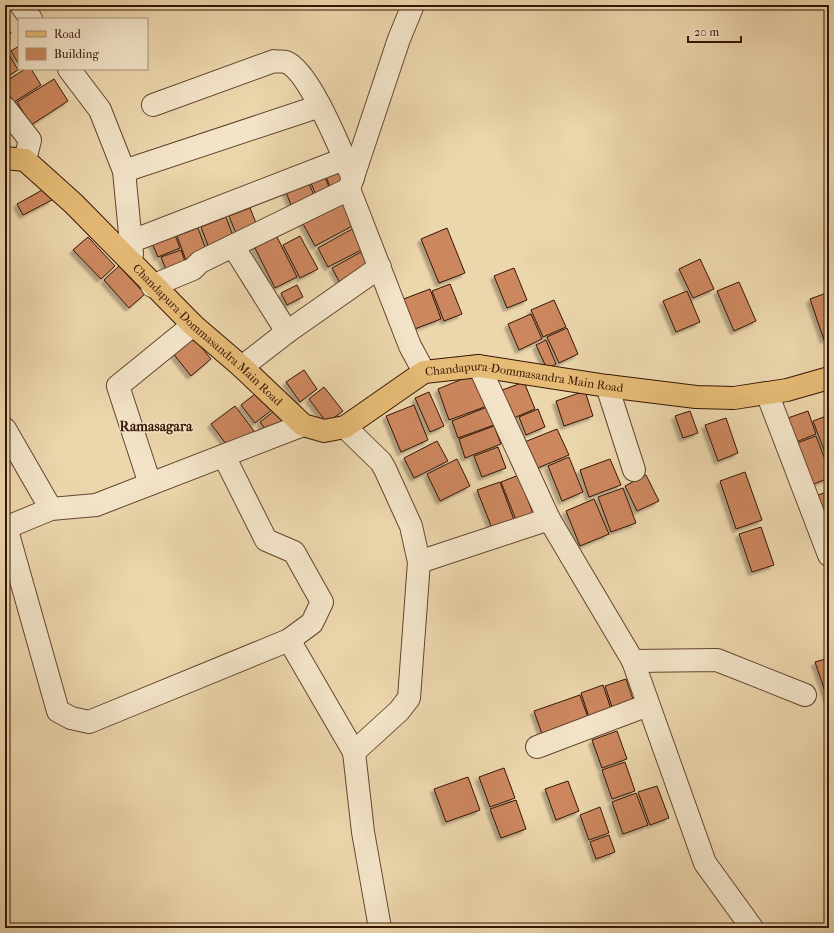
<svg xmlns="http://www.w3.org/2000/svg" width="834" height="933" font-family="'IM FELL French Canon',serif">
  <defs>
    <filter id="shadow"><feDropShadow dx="-3.5" dy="3.5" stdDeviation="1" flood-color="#0004"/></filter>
  </defs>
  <rect width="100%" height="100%" fill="#ecd6ac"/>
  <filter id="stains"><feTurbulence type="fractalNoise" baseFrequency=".005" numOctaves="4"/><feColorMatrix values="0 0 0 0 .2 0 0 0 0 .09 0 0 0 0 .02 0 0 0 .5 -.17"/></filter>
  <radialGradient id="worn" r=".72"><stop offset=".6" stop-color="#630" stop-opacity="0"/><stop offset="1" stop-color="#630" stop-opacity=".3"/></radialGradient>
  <g fill="#cd875e" stroke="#351505" filter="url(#shadow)">
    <path d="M5,23L11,33L5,37Z"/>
    <path d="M19,46V65L11,51Z"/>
    <path d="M8,53L18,70L5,78V55Z"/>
    <path d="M25,69H31L41,85L14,102L5,88V82Z"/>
    <path d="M54,79L68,101L31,125L17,102Z"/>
    <path d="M343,163L350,180L330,187L324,171Z"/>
    <path d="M324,175L331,192L317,197L310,181Z"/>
    <path d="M308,181L315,198L292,207L285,190Z"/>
    <path d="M46,188L52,200L23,215L17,204Z"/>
    <path d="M340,199L354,225L315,246L301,220Z"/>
    <path d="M250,208L258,228L237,236L229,216Z"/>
    <path d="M226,217L234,239L209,248L201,227Z"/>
    <path d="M198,228L208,255L187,263L177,236Z"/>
    <path d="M447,228L465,273L439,283L421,239Z"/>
    <path d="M352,229L363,249L328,267L318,248Z"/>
    <path d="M175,235L180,248L158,257L152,243Z"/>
    <path d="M276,235L297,277L275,288L254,246Z"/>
    <path d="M300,236L318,269L300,278L283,245Z"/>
    <path d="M88,237L115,266L101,279L73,250Z"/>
    <path d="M181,250L187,267L168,275L161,257Z"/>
    <path d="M361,252L370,267L340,283L332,268Z"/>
    <path d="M700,259L714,289L693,298L679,269Z"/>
    <path d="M119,266L145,294L129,308L104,280Z"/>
    <path d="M514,268L527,300L507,308L494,276Z"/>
    <path d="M739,282L756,321L734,331L717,291Z"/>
    <path d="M450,284L462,314L444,321L432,291Z"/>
    <path d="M297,285L303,297L287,305L281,293Z"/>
    <path d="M430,289L441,319L412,330L401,300Z"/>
    <path d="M687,291L700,322L676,332L663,301Z"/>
    <path d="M829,292V338L824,340L810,299Z"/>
    <path d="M554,300L566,327L543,337L531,310Z"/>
    <path d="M531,314L542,339L519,350L508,324Z"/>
    <path d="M567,328L578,354L559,363L547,337Z"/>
    <path d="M192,336L211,359L191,376L172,352Z"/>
    <path d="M546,340L556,364L547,369L536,345Z"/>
    <path d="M304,370L317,389L300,402L286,382Z"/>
    <path d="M475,374L487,406L449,420L438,389Z"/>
    <path d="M524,382L535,409L509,420L497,392Z"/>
    <path d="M324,387L343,411L327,423L309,399Z"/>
    <path d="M259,391L273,409L255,423L241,405Z"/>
    <path d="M585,391L593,416L564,426L556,401Z"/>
    <path d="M429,392L444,426L430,432L415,398Z"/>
    <path d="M414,405L428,440L401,452L386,416Z"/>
    <path d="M235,406L254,431L230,449L211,424Z"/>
    <path d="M487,407L494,425L458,438L452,421Z"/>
    <path d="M538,409L545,427L526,435L519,417Z"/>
    <path d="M274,411L283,422L269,434L260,422Z"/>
    <path d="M690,411L698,433L683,438L675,416Z"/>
    <path d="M808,411L816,434L791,444L782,420Z"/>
    <path d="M829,415V463L813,421Z"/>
    <path d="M726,418L738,453L718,461L705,425Z"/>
    <path d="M494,426L501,444L465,458L459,439Z"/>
    <path d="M557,429L569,455L533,470L522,443Z"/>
    <path d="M816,436L829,470V478L808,486L792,445Z"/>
    <path d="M437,441L448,461L414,478L404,458Z"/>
    <path d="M498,447L506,468L482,477L474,456Z"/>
    <path d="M569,457L583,492L562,501L548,466Z"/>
    <path d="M457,459L470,486L440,501L427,474Z"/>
    <path d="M610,459L621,485L589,497L580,470Z"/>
    <path d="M745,472L762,520L736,529L720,481Z"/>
    <path d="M519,475L533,514L516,520L501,482Z"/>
    <path d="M646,475L659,501L637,511L625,486Z"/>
    <path d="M500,482L517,528L495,536L477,490Z"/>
    <path d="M623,488L636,523L611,532L598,497Z"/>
    <path d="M829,491V541L813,497Z"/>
    <path d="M594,499L609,534L580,546L566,511Z"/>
    <path d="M761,527L774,565L752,572L739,534Z"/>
    <path d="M829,658V703L815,662Z"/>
    <path d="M626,679L635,705L614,713L605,686Z"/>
    <path d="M603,685L613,715L591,723L581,693Z"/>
    <path d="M580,695L590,723L544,740L534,711Z"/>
    <path d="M617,731L627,759L602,768L592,740Z"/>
    <path d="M625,762L635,791L612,799L602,770Z"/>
    <path d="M504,768L515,798L490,807L479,777Z"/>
    <path d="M468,777L480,810L446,822L434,789Z"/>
    <path d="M568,781L579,811L556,820L545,789Z"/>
    <path d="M657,786L669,818L650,825L638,792Z"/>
    <path d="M636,793L648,825L623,834L612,802Z"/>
    <path d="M516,800L526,829L501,838L490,809Z"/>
    <path d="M600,807L609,833L589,840L580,815Z"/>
    <path d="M609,835L615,852L596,859L590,842Z"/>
  </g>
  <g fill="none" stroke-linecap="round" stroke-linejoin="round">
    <g stroke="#63452f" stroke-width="24">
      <g id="minor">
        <path d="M21,5L31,19"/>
        <path d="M413,5L399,39L349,189L410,346L424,372"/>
        <path d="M69,69L100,110L124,171L132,254"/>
        <path d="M153,105L274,61C277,62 283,61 286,62C310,71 342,154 353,178"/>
        <path d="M5,108L30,140L25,160"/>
        <path d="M124,171L320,106"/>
        <path d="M132,241L344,159"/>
        <path d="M233,246L287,332"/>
        <path d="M152,286L193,269L200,262L349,189"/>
        <path d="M479,366L549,519L633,661L705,863L752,928"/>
        <path d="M242,367L287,332L380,267"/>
        <path d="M607,386L634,470"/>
        <path d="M767,393L829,555"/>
        <path d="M345,427L381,462L385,469L411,526L419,562L409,698L399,711L354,752L363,832L380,928"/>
        <path d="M5,429L51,509"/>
        <path d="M224,456L266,540L294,552L322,602L312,623L289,640"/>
        <path d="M150,484L118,386L193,325"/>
        <path d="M6,527L58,711L71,718L89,722L289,640L354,752"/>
        <path d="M5,528L51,509L96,505L303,425"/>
        <path d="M419,562L549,519"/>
        <path d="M633,661L717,660L805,695"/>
        <path d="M537,747L648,705"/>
      </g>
    </g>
    <g stroke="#351505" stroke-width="24">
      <g id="major">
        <path id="s1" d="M5,158L25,160L74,204L193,325L242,367L303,425L324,431L345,427L424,372L479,366L607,386L696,397L734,398L787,390L829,378"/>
      </g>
    </g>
    <use href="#minor" stroke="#f3e4c9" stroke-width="22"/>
    <use href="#major" stroke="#e6bb76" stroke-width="22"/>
  </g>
  <g text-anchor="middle" stroke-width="3" stroke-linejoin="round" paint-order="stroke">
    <g font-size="12" fill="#351505" stroke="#f3e4c9">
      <text dy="4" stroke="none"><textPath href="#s1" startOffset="273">Chandapura-Dommasandra Main Road</textPath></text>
      <text dy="4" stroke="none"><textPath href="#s1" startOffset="645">Chandapura-Dommasandra Main Road</textPath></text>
    </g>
    <g font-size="14" font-weight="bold" fill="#351505" stroke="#f3e4c9">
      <text x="156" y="431">Ramasagara</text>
    </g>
  </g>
  <rect width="834" height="933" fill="none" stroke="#ecd6ac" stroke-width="20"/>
  <rect x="6" y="6" width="822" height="921" fill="none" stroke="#351505" stroke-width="2"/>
  <rect x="10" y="10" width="814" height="913" fill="none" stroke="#351505"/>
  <rect x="18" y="18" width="130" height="52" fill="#f3e4c9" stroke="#a7917b"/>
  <rect x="26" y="31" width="20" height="6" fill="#e6bb76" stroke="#a7917b"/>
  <text x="54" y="38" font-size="12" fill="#351505">Road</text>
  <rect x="26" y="48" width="20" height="12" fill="#cd875e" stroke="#a7917b"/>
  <text x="54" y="58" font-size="12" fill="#351505">Building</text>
  <path d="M688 36v6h53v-6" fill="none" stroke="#351505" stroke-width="2"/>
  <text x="694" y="36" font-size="12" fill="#351505" stroke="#f3e4c9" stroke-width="3" paint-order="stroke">20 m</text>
  <rect width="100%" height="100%" filter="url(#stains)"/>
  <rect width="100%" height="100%" fill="url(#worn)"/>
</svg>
